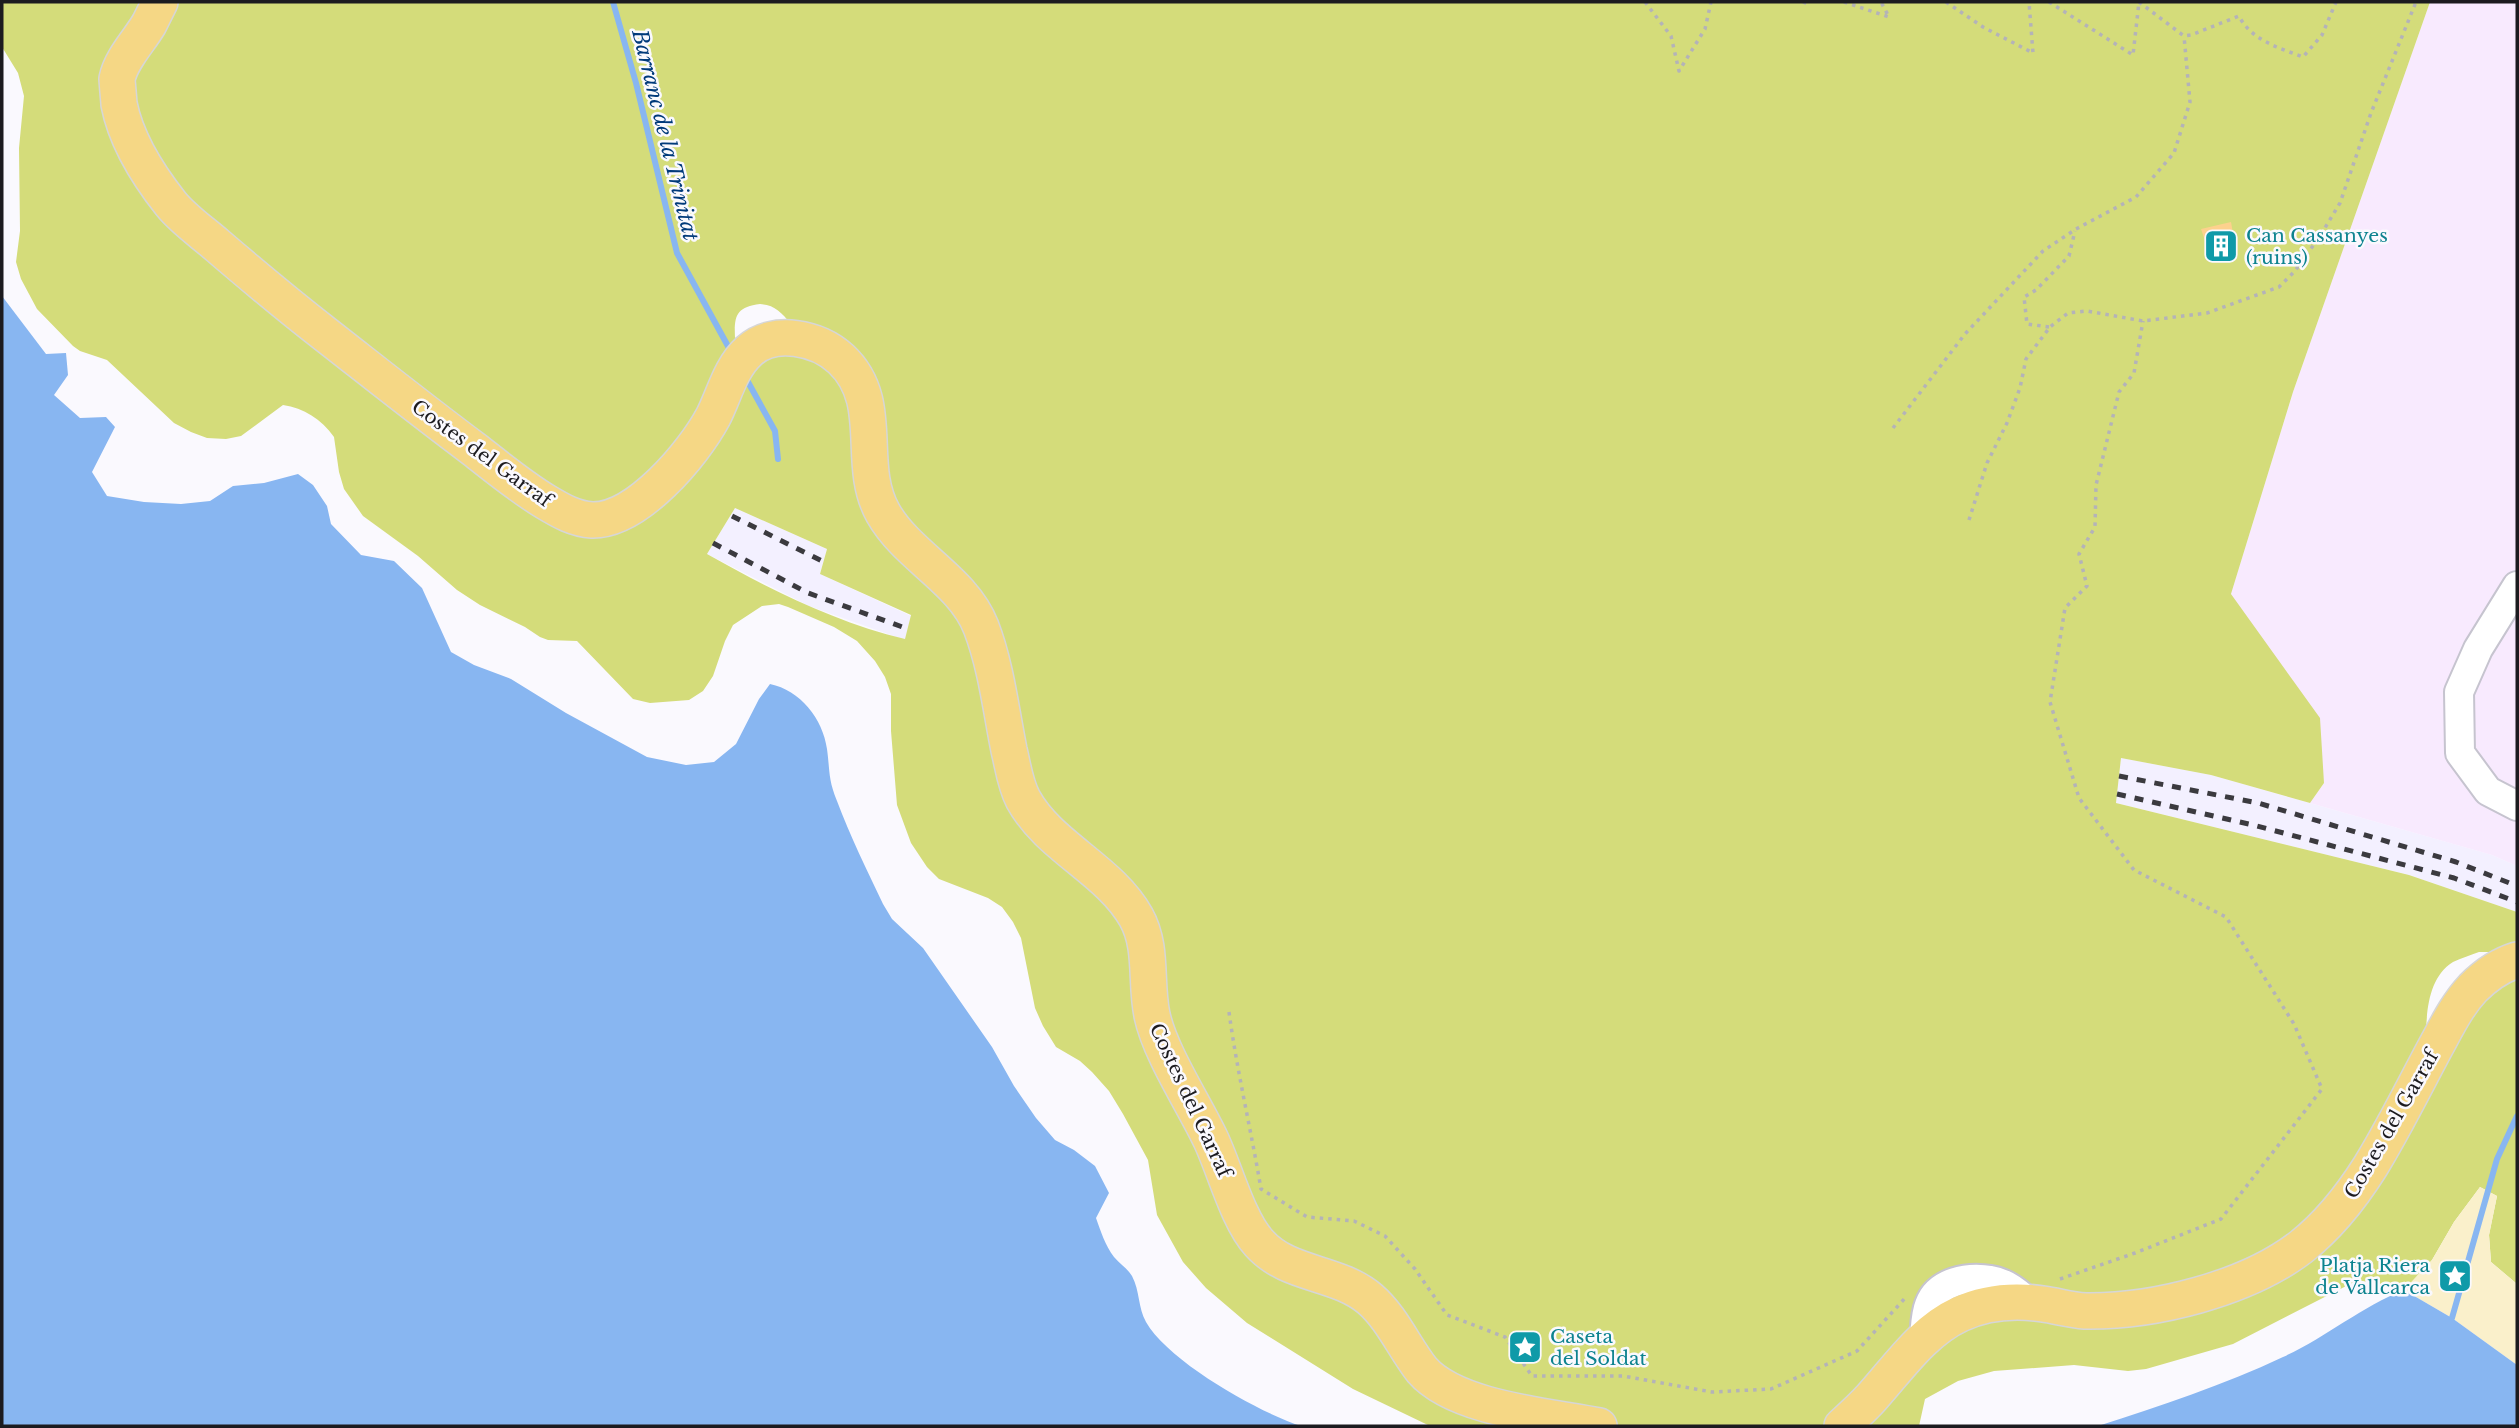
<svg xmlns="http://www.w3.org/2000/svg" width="2519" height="1428" font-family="'Libre Baskerville',serif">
  <rect width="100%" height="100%" fill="#faf9fe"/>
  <g fill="#f3f0ff">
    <path d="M735,508L827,549L820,574L911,616L905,640L809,606L707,554Z"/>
    <path d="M2121,758L2211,775L2492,855L2517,866V912L2409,875L2116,803Z"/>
  </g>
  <path fill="#f8eafe" d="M2430,2H2517V866L2492,855L2310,803L2324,783L2231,594L2293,392Z"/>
  <path fill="#d4dc7a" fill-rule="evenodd" d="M2,2H2430L2293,392L2231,594L2320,718L2324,783L2310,803L2211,775L2121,758L2116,803L2409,875L2517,912V1284L2491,1262L2489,1235L2497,1196L2480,1187L2454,1222L2432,1260L2404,1290L2358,1280L2233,1344L2146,1369L2128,1371L2074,1365L1994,1371L1958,1381L1925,1399L1919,1426H1430L1353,1389L1247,1323L1206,1288L1183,1262L1157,1215L1148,1160L1123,1114L1109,1091L1092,1072L1080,1061L1056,1047L1043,1026L1035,1008L1021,938L1013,922L1002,907L988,898L939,879L927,867L911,843L897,805L891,731V694L885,677L875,661L857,641L834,627L788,607L779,604L762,606L733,625L725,641L713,676L703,691L689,700L650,703L633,699L577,641L548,640L540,637L525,627L480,605L457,590L418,556L363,516L344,489L339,472L334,437C321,419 304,408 283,405L241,436L226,439L207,438L191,432L174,423L107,360L80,351L73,346L37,309L21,279L16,262L20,231L19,148L24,96L18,73L2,47ZM760,304C775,305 781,312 791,324L750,329L735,338C734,316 736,307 760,304ZM735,508L827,549L820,574L911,615L905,639C835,622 769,589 707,554ZM2479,952H2514L2426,1043C2426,1016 2427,978 2453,962C2461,958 2471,955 2479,952ZM2003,1273L2038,1287L1916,1319L1952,1275Z"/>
  <path fill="#faf0cb" d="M2480,1187L2497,1196L2489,1235L2491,1262L2517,1284V1365L2452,1318L2404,1290L2432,1260L2454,1222Z"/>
  <g fill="#88b6f1">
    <path d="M2,296L46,354L66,353L68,375L54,395L80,418L106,417L115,427L92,472L107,496L144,502L181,504L210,501L233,486L264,483L298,474L313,485L327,506L331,524L361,555L394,561L422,588L451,652L474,665L511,679L566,713L647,757L686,765L714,762L736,744L759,699L770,684C800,690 823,719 827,749C830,771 828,779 837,801C850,836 867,870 883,904L892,919L923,948L992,1047L1014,1086L1036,1118L1055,1140L1074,1150L1095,1166L1109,1193L1096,1218C1101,1232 1105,1245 1114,1257C1120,1264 1128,1269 1132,1276C1140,1291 1138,1308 1146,1322C1169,1362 1258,1412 1301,1426H2Z"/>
    <path d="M2404,1290L2452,1318L2517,1365V1426H2098C2160,1406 2224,1385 2283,1357C2325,1338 2361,1307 2404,1290Z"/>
  </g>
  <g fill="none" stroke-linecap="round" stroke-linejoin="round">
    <g stroke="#88b6f1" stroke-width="6">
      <path d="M613,2L636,83L677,253L729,348"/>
      <path d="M748,382L775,431L778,459"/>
      <path d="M2452,1318L2497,1159L2517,1116"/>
    </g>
  </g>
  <path fill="#fdd18d" d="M2231,222L2236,251L2212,261L2201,229Z"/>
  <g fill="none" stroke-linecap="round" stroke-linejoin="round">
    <g stroke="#c6c4cf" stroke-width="32">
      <g id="minor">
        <path d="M2517,586L2478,649L2459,692L2460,753L2488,791L2517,806"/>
        <path d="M1924,1338C1925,1328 1925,1315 1929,1305C1938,1281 1968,1276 1991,1280C2005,1282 2019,1293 2029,1303"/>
      </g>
    </g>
    <g stroke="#d6d6d7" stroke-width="38">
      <g id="major">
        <path d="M160,2C158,6 151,20 149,24C139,41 121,59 117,79C117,81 119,102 119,104C126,140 148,175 171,204C184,220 202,232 218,246C253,276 289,306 325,334C375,373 424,412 475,450C498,468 521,487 546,502C561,511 575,519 592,520C637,521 693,454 713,417C724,396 730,368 749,351C774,328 818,338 841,359C887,402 855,463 883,513C908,557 962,579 981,627C996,666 1001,710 1009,750C1013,766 1015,784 1023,799C1049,847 1109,869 1136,917C1153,947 1145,982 1152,1015C1160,1053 1194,1104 1211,1140C1225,1170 1238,1220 1259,1243C1288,1276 1337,1271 1370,1299C1392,1318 1404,1347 1422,1370C1456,1409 1549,1416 1599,1426"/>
        <path d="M1842,1426C1852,1417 1863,1407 1872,1397C1899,1367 1923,1331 1960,1314C1986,1302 2016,1300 2043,1304C2057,1306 2071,1310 2085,1311C2154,1312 2246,1289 2301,1247C2329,1225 2351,1197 2370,1167C2394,1128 2414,1087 2436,1046C2447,1026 2457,1005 2473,988C2485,976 2501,965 2517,960"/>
      </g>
    </g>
    <g stroke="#b4b3b8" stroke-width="3.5" stroke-dasharray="3.5 5" stroke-linecap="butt">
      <path d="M1645,2L1671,36L1679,71L1705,29L1711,2"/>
      <path d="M1803,2L1808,4V2"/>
      <path d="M1844,2L1889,17L1881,2"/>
      <path d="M1946,2L1983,27L2033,53L2029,2"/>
      <path d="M2049,2L2133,55L2139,2"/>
      <path d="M2139,2L2184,36L2191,35L2239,16C2251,40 2279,48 2303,57L2322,35L2336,2"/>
      <path d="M2049,327L2027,324L2024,297L2036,290L2069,256L2075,231"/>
      <path d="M1893,428L1965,334L2043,251L2076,229L2136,197L2174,153L2190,102L2184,36"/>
      <path d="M1969,520L1987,463L2007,423L2020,388L2026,359L2050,327L2068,313L2087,311L2143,321L2207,313L2279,287L2295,271L2320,236L2340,203L2371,113L2416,2"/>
      <path d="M1229,1012C1237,1071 1251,1130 1261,1189L1307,1217L1354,1221L1385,1236L1415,1269L1447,1315L1505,1337L1532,1376H1623L1712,1392L1771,1389L1857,1351L1907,1296"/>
      <path d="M2060,1279L2135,1253L2221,1219L2322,1089L2294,1024L2226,917L2134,870L2079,798L2050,702L2065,608L2087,586L2079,554L2095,527L2096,485L2119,392L2134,373L2143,321"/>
    </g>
    <use href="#minor" stroke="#fff" stroke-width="28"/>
    <use href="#major" stroke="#f5d785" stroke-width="35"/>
    <g stroke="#3b3a3f" stroke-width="5" stroke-dasharray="9 9" stroke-linecap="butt">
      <path d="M732,516L824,562"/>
      <path d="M713,543L808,593L908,629"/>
      <path d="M2119,776L2258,803L2456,862L2517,886"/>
      <path d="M2117,794L2253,825L2454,878L2517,902"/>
    </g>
  </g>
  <defs>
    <g id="building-square" transform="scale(1.75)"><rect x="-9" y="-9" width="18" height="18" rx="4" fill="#0f9aa8" stroke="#faf9fe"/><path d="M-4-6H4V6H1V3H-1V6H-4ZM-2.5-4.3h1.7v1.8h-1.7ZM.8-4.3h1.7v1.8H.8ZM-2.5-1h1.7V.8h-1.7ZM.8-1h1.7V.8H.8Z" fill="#fff"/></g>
    <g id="sight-square" transform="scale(1.75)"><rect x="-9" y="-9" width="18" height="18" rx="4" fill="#0f9aa8" stroke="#faf9fe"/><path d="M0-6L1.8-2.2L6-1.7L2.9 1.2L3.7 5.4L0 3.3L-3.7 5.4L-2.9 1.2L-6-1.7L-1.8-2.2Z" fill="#fff"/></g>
  </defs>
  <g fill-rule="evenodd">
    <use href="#building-square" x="2221" y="246"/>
    <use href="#sight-square" x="2455" y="1276"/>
    <use href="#sight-square" x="1525" y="1347"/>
  </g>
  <g text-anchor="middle" stroke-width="5" stroke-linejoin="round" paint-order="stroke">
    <g font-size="19" fill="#0d838f" stroke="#faf9fe" text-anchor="start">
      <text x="2246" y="242">Can Cassanyes<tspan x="2246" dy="22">(ruins)</tspan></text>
      <text x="2430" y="1272" text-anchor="end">Platja Riera<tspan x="2430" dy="22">de Vallcarca</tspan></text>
      <text x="1550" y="1343">Caseta<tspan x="1550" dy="22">del Soldat</tspan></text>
    </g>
    <g font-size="19" fill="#1c1b1f" stroke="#faf9fe">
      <text transform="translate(482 453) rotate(36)" y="7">Costes del Garraf</text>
      <text transform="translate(1191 1100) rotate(65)" y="7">Costes del Garraf</text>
      <text transform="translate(2391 1124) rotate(-60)" y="7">Costes del Garraf</text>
    </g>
    <g font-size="21" font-style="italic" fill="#003a7a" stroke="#faf9fe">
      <text transform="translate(665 135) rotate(76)" y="7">Barranc de la Trinitat</text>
    </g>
  </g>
  <rect width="2519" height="1428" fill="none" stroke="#1c1b1f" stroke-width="7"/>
</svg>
